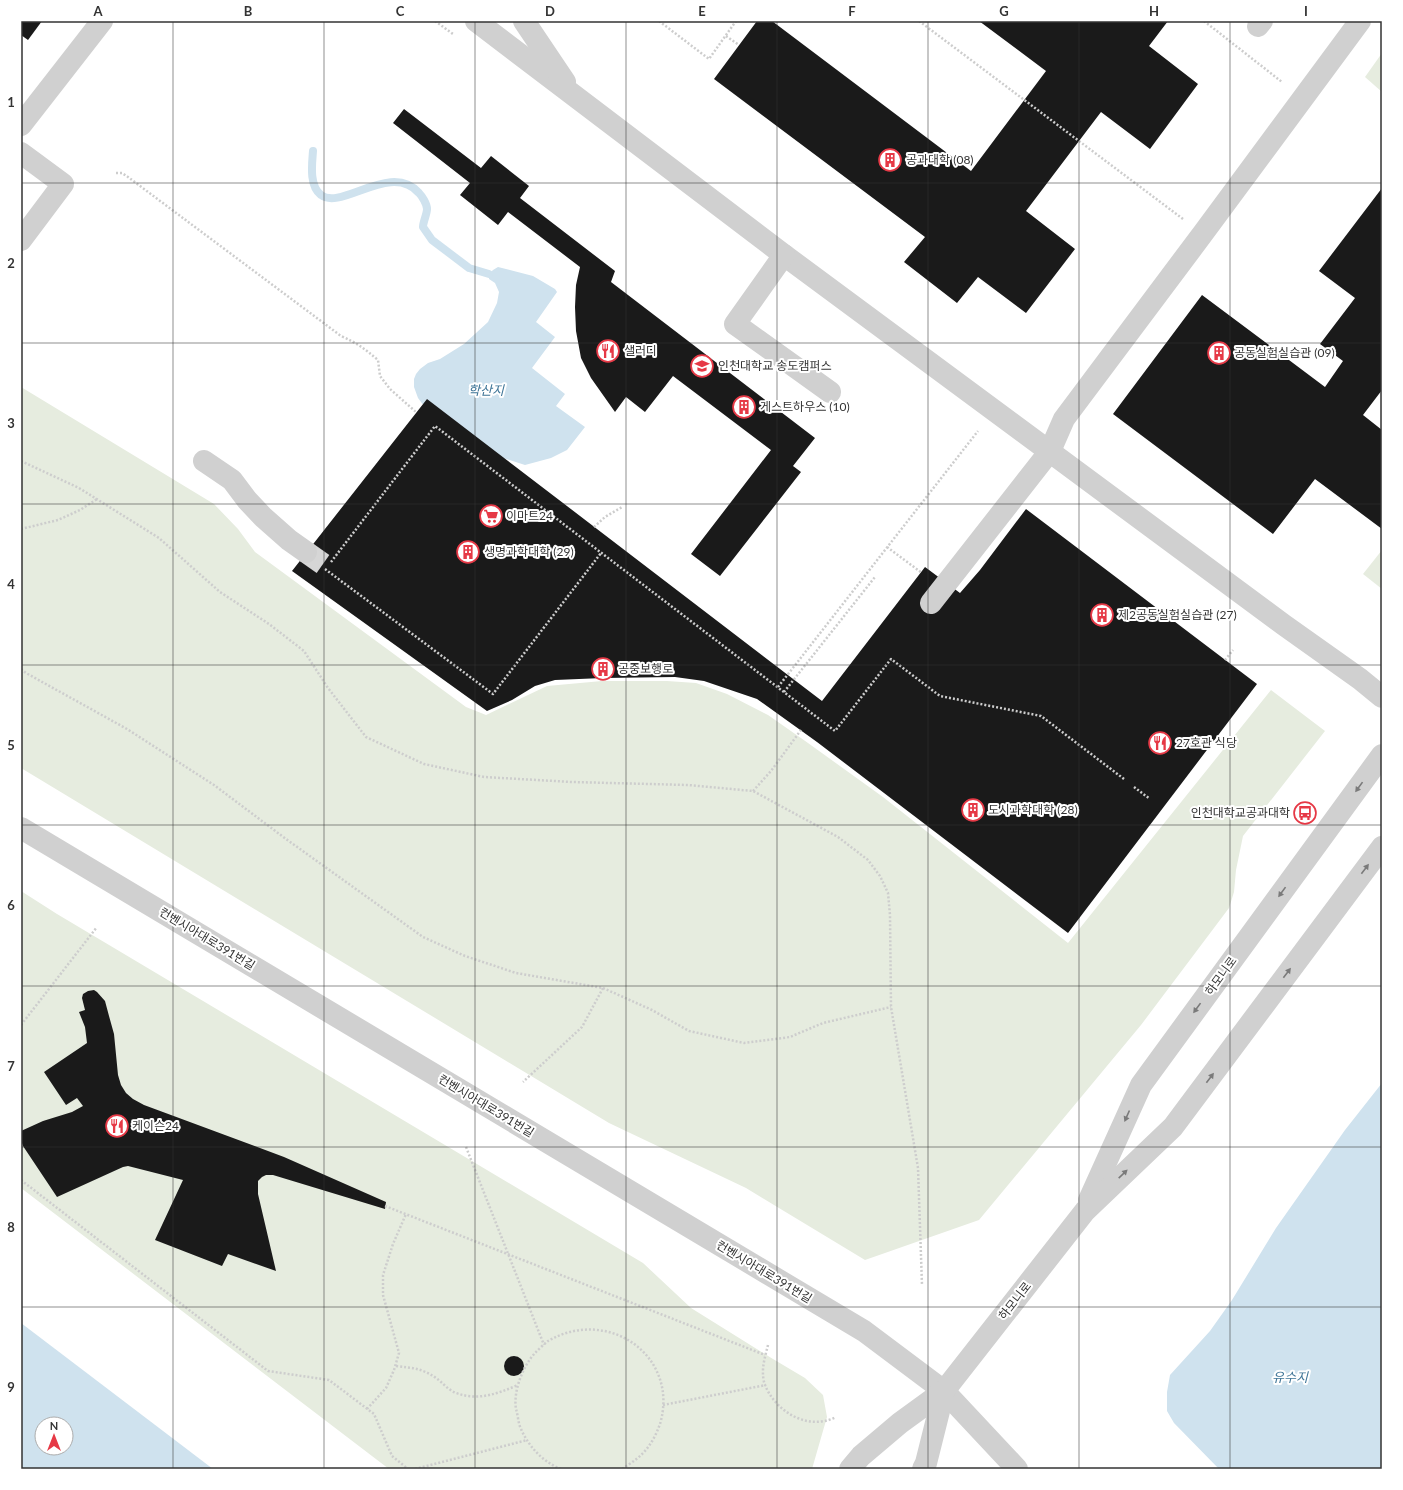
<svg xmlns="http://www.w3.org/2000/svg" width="1403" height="1490" font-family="Lato,'Noto Sans KR',sans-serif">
  <rect width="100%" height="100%" fill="#fff"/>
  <g fill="#e6ecdf">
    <path d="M1382,53V92L1365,77Z"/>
    <path d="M21,387L214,504L238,529L255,552L466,707L486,715L547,686L602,681H667L696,683L727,694L768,715L808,743L883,797L1068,943L1271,690L1325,731L1243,836L1236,870L1234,892L1229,908L1141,1025L979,1220L865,1260L746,1188L609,1123L21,768Z"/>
    <path d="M1382,550V589L1363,574Z"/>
    <path d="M21,891L57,914L643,1263L691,1308L773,1359L805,1378L823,1395L827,1417L812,1469H389L21,1188Z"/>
  </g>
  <g fill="#cfe2ee" fill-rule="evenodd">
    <path d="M498,267L533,276L555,289L557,292L536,322L555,337L532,368L565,394L556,406L585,427L567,450L551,458L525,465L488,453L427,410L418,398L414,387V379L416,374L420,369L428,363L440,359L464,344L488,322L497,303L499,292L495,283L489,279V274L493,270Z"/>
    <path d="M1382,1083V1469H1219L1174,1423L1167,1411V1392L1170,1375L1210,1331L1232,1300L1276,1228L1345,1130Z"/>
    <path d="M21,1323L213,1469H21ZM42,1424H66V1448H42Z"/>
  </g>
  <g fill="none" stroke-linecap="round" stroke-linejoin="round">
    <path stroke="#cfe2ee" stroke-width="8" d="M313,151C312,164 309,186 321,195C341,211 391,161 419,193C422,196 427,204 427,209C427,214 423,222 423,227L432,240L469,268L489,274"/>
  </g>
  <g fill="#1a1a1a">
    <path d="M21,21H42L28,40L21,35Z"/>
    <path d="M757,21H772L971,171L1046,71L979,21H1168L1149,46L1198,84L1150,149L1101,112L1026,211L1075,249L1026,313L978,277L957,303L904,262L925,237L714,79Z"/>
    <path d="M404,109L481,168L491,156L529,186L520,198L615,271L611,282L815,438L793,466L801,472L720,576L691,554L771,450L673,376L645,412L626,397L615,412L591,378L581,358L576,331L575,307L576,285L580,267L508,212L498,225L460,195L470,183L393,123Z"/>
    <path d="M1382,188V390L1363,415L1382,430V529L1315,479L1273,534L1113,414L1202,295L1325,387L1343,361L1320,344L1355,298L1319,271Z"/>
    <path d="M427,399L822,701L925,567L960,593L980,570L1026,509L1257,684L1068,933L817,742L757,699L704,681L675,677L603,678L555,680L535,686L512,700L487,711L292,571Z"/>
    <path d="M94,990L97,992L105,1001L109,1016L114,1034L118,1075L121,1085L126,1093L133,1099L144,1105L284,1157L386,1202L385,1209L273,1175H266L262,1177L258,1181V1194L276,1271L228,1254L222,1266L155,1240L183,1180L128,1166L123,1167L57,1197L23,1146L21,1140V1131L43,1121L72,1112L83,1106L77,1098L66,1105L44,1072L87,1043L85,1027L79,1012L85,1010L82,998L83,994L88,991Z"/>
    <circle cx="514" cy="1366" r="10"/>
  </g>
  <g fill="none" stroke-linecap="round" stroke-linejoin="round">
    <path stroke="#d6d6d6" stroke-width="22" stroke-dasharray="22 11" stroke-linecap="butt" d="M306,552L323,564"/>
    <g stroke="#cdcdcd" stroke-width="2.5" stroke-dasharray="2 2" stroke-linecap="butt">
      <path d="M435,21L453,34"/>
      <path d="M659,21L709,59L736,21"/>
      <path d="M919,21L1183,219"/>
      <path d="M1204,21L1282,82"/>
      <path d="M726,36L739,45"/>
      <path d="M116,173H122L128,177L341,336C357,343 365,349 378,360L380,376L390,389L416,412"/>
      <path d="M21,461L79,488L159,538L220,592L269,624L304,651L328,688L366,737L424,764L484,777L572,782L688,785L753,791L838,837L868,860L880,876L888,893L890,915L891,1007L918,1168L922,1285"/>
      <path d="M594,527L605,517L622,507"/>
      <path d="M21,529L58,520L80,510L97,499"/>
      <path d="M887,547L922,573"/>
      <path d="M331,562L435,426L835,731L891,659L940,696L1041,716L1124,779"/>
      <path d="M325,569L493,694L601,553"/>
      <path d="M1225,660L1233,650"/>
      <path d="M21,669L26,673L127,729L214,785L286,839L423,937L465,956L516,973L603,988L582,1027L523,1082"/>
      <path d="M778,687L978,431"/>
      <path d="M784,692L875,577"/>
      <path d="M1134,787L1150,799"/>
      <path d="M753,791L771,771L801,730"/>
      <path d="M603,988L652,1010L689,1031L744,1043L790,1037L823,1023L891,1007"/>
      <path d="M21,1025L97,927"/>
      <path d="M466,1147L544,1345"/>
      <path d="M21,1180L268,1371L329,1380L374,1414L392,1456L408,1469"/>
      <path d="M385,1206L765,1355"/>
      <path d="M768,1345C765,1357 761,1369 764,1382C773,1410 807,1432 836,1417"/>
      <path d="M396,1366C412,1368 422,1368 436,1378C442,1382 448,1390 456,1393C478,1401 497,1394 518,1385"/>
      <path d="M663,1405L766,1385"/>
      <path d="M367,1409L386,1388L394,1370L399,1353L383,1295V1275L393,1244L406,1214"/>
      <path d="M415,1469L527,1440"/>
      <path d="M561,1469C543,1462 529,1447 521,1429C518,1423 518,1415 516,1409C513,1391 523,1366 535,1353C539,1349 544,1344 548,1341C608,1306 680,1356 660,1424C656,1435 650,1447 641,1455C636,1460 628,1465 622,1469"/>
    </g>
    <g stroke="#d0d0d0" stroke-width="22">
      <path d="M476,21L784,255L1284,625L1360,679L1382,697"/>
      <path d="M524,21L565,82"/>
      <path d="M1258,26L1262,21"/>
      <path d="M21,125L102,21"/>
      <path d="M21,153L63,184L21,240"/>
      <path d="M784,255L735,324L830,392"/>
      <path d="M204,461L232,480L247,500L263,517L289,540L306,552"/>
      <path d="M931,603L1050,451L1064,419L1204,232L1360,21"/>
      <path d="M21,828L864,1331L944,1391L1017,1469"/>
      <path d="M1089,1200L1141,1085L1382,755"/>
      <path d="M850,1469L861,1456L900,1423L944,1391L1085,1211L1173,1127L1382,847"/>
      <path d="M923,1469L926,1463L944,1391"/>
    </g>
  </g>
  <defs><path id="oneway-solid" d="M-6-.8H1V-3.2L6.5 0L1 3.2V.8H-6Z"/></defs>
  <g fill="#7a7a7a">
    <use href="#oneway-solid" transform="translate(1359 787) rotate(126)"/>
    <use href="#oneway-solid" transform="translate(1365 869) rotate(-53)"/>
    <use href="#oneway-solid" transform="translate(1282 892) rotate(126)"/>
    <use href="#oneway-solid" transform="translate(1287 973) rotate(-53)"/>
    <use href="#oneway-solid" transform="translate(1197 1008) rotate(126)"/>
    <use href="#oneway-solid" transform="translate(1210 1078) rotate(-53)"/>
    <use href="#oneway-solid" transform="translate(1127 1116) rotate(114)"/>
    <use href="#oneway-solid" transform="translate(1123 1174) rotate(-44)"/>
  </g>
  <path fill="none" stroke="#333" stroke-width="1" stroke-opacity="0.55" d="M173,21V1469M324,21V1469M475,21V1469M626,21V1469M777,21V1469M928,21V1469M1079,21V1469M1230,21V1469M21,183H1382M21,343H1382M21,504H1382M21,665H1382M21,825H1382M21,986H1382M21,1147H1382M21,1307H1382"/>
  <defs>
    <g id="building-ring" transform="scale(1.15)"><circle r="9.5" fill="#fff" stroke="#e63946" stroke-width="1.5"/><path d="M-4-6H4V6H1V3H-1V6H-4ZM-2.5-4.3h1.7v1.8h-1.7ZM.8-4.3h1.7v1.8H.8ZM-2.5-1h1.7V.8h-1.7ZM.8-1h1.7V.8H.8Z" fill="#e63946"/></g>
    <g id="restaurant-ring" transform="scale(1.15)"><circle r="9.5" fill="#fff" stroke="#e63946" stroke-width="1.5"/><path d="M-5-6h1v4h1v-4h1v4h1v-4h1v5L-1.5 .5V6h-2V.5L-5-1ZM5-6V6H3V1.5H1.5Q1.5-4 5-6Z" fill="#e63946"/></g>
    <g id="university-ring" transform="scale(1.15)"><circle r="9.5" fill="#fff" stroke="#e63946" stroke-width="1.5"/><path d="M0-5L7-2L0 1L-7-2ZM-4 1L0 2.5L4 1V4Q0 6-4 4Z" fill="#e63946"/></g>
    <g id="supermarket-ring" transform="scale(1.15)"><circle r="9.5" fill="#fff" stroke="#e63946" stroke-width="1.5"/><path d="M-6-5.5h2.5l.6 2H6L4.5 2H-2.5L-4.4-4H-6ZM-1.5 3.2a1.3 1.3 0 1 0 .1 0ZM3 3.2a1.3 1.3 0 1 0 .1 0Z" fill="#e63946"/></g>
    <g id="bus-ring" transform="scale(1.15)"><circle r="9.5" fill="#fff" stroke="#e63946" stroke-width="1.5"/><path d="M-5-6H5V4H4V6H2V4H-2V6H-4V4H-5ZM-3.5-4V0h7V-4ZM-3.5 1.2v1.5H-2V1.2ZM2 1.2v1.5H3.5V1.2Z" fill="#e63946"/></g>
  </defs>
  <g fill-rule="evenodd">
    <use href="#building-ring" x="890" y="160"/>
    <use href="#restaurant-ring" x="608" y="351"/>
    <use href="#building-ring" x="1219" y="353"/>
    <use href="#university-ring" x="702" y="366"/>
    <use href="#building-ring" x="744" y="407"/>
    <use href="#supermarket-ring" x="491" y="516"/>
    <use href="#building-ring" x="468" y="552"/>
    <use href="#building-ring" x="1102" y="615"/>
    <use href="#building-ring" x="603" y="669"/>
    <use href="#restaurant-ring" x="1160" y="743"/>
    <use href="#building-ring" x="973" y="810"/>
    <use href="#bus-ring" x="1305" y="813"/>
    <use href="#restaurant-ring" x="117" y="1126"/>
  </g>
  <g text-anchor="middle" stroke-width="4" stroke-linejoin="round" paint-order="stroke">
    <g font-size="12" fill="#333" stroke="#fff" text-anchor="start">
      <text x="906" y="164">공과대학 (08)</text>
      <text x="624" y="355">샐러디</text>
      <text x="1234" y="357">공동실험실습관 (09)</text>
      <text x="718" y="370">인천대학교 송도캠퍼스</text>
      <text x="760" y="411">게스트하우스 (10)</text>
      <text x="506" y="520">이마트24</text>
      <text x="484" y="556">생명과학대학 (29)</text>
      <text x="1118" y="619">제2공동실험실습관 (27)</text>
      <text x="618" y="673">공중보행로</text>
      <text x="1176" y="747">27호관 식당</text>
      <text x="988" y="814">도시과학대학 (28)</text>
      <text x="1290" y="817" text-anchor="end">인천대학교공과대학</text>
      <text x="132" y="1130">케이슨24</text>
    </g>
    <g font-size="12" fill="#333" stroke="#fff">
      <text transform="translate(207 939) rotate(31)" y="4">컨벤시아대로391번길</text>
      <text transform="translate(1221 976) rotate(-54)" y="4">하모니로</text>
      <text transform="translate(486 1106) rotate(31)" y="4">컨벤시아대로391번길</text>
      <text transform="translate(764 1272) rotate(31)" y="4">컨벤시아대로391번길</text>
      <text transform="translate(1015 1301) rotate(-52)" y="4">하모니로</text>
    </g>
    <g font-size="13" font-style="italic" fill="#3f7597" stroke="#fff">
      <text x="486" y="395">학산지</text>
      <text x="1290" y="1382">유수지</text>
    </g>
  </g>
  <rect width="1403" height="1490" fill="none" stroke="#ffffff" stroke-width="44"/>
  <g transform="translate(54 1436)"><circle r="19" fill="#ffffff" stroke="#adadad"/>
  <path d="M0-3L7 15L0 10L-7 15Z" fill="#e63946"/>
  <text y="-6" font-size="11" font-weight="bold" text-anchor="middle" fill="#333333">N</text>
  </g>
  <rect x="22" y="22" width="1359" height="1446" fill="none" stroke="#333" stroke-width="1.5"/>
  <g font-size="13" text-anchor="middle" font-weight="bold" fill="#333">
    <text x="98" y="16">A</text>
    <text x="248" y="16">B</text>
    <text x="400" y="16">C</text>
    <text x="550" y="16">D</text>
    <text x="702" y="16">E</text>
    <text x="852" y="16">F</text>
    <text x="1004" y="16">G</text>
    <text x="1154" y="16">H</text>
    <text x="1306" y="16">I</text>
    <text x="11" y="107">1</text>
    <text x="11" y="268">2</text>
    <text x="11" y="428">3</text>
    <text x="11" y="589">4</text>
    <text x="11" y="750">5</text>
    <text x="11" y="910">6</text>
    <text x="11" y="1071">7</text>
    <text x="11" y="1232">8</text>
    <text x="11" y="1392">9</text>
  </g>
</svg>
